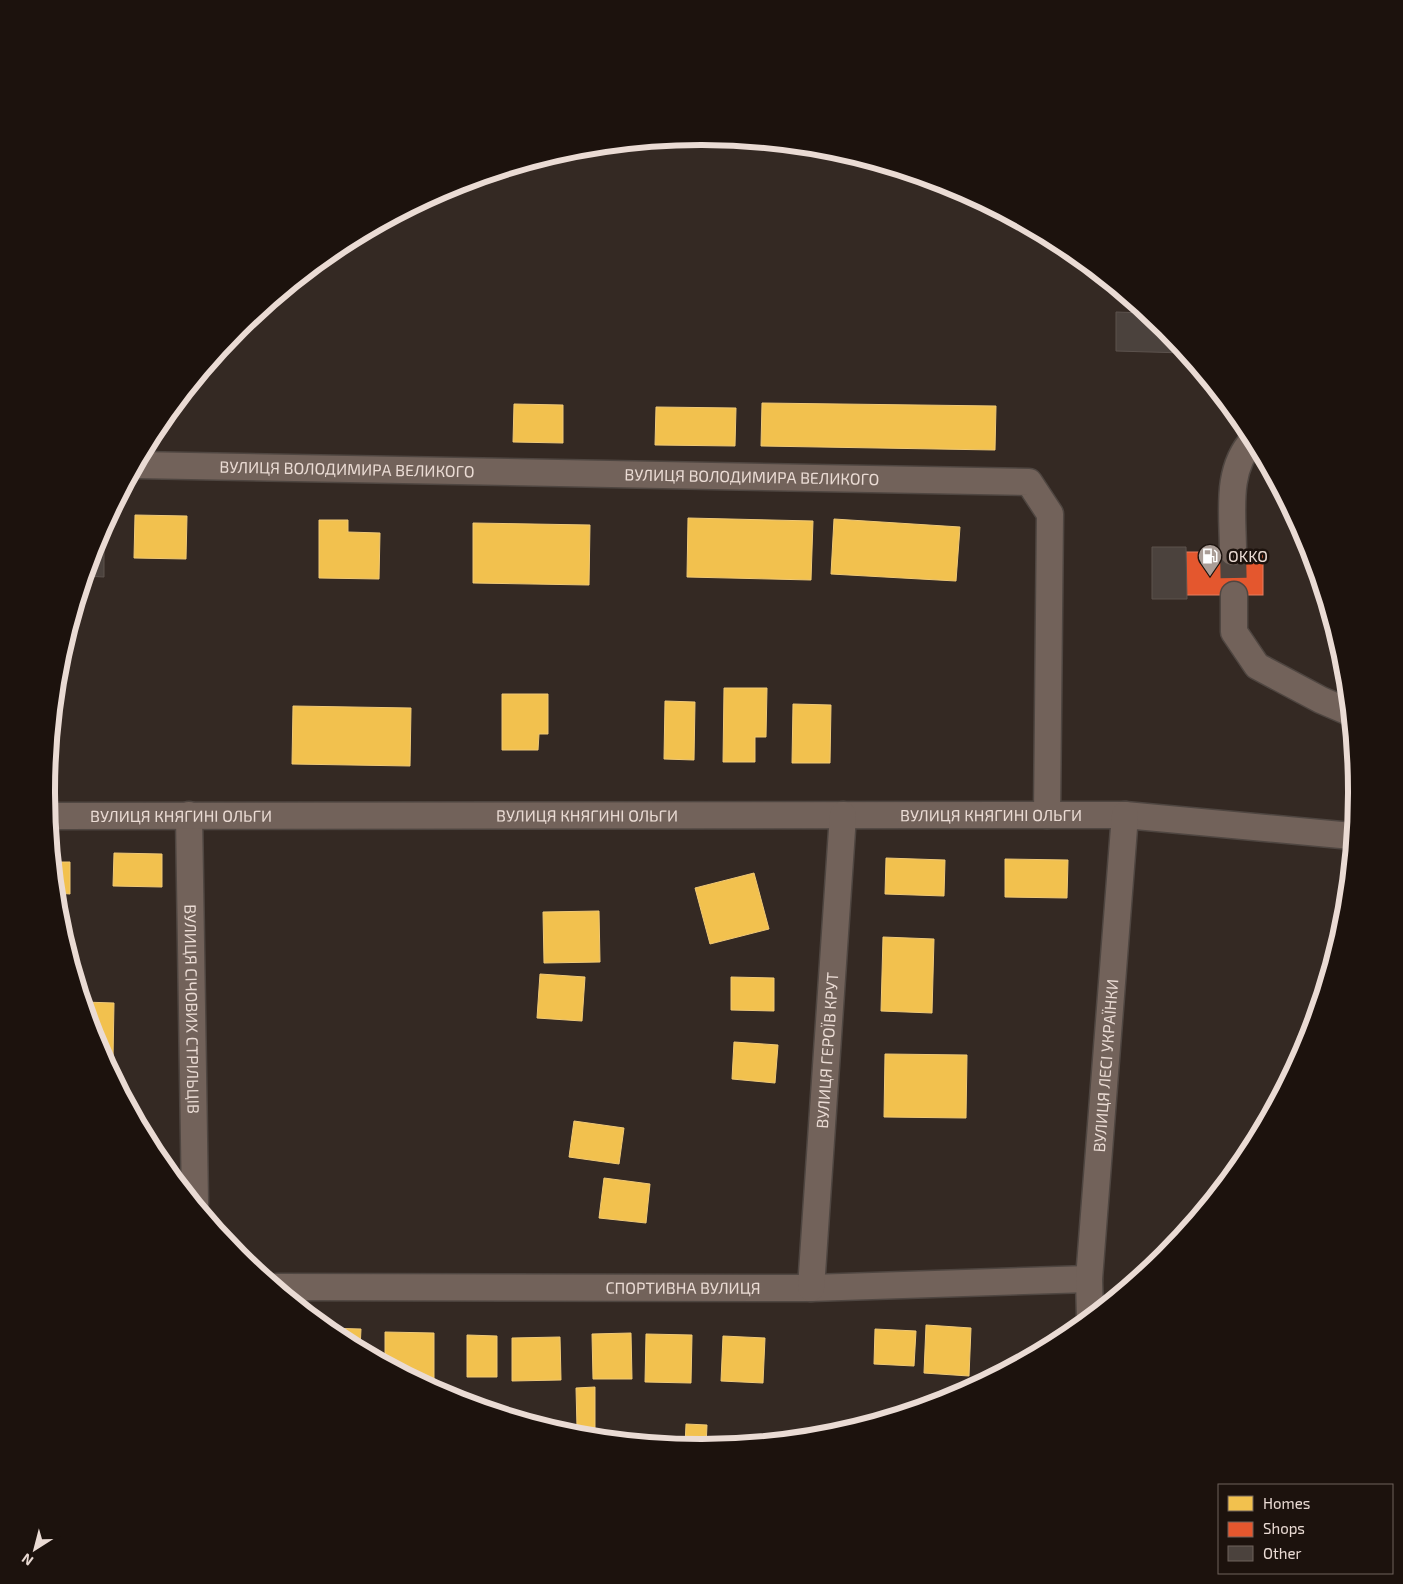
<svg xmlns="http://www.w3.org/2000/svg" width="1403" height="1584" font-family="'Exo 2',sans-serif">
  <rect width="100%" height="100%" fill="#342923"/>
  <g fill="#f2c14e" stroke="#f0c976">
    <path d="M762,403L996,406L995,450L761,446Z"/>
    <path d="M514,404L563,405V443L513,442Z"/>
    <path d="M656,407L736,408L735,446L655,445Z"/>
    <path d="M135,515L187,516L186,559L134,558Z"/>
    <path d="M688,518L813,521L811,580L687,577Z"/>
    <path d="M834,519L960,527L956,581L831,574Z"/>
    <path d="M319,520H348V532L380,533L379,579L319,578Z"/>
    <path d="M473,523L590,525L589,585L473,583Z"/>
    <path d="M724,688H767L766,737H755V762H723Z"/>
    <path d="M502,694H548V734H539L538,750H502Z"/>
    <path d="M665,701L695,702L694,760L664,759Z"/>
    <path d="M793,704L831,705L830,763H792Z"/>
    <path d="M293,706L411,708L410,766L292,764Z"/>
    <path d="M114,853L162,854V887L113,886Z"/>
    <path d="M886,858L945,860L944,896L885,894Z"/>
    <path d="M1005,859L1068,860L1067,898L1005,897Z"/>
    <path d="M53,862H70V894L56,893Z"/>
    <path d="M754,873L769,929L710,944L695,888Z"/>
    <path d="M599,911L600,962L544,963L543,912Z"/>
    <path d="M883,937L934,939L932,1013L881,1011Z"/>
    <path d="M540,974L585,977L582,1021L537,1018Z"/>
    <path d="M731,977L774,978V1011L731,1010Z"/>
    <path d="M84,1002L114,1003L113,1059H105L96,1042Z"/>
    <path d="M734,1042L778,1045L775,1083L732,1079Z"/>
    <path d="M885,1054L967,1055L966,1118L884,1117Z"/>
    <path d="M574,1121L624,1128L619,1164L569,1157Z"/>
    <path d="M604,1178L650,1184L646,1223L599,1218Z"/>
    <path d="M926,1325L971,1328L969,1376L924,1373Z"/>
    <path d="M326,1328L361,1329L360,1349L337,1337Z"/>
    <path d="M875,1329L916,1331L914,1366L874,1364Z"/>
    <path d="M385,1332L434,1333V1379H417L385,1362Z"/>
    <path d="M631,1333L632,1379H593L592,1334Z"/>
    <path d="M646,1334L692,1335L691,1383L645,1382Z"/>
    <path d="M467,1335L497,1336V1377H467Z"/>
    <path d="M723,1336L765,1338L763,1383L721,1381Z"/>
    <path d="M560,1337L561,1380L512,1381V1338Z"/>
    <path d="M595,1387V1428H577L576,1388Z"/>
    <path d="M686,1424L707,1425L706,1447L685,1446Z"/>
  </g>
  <rect fill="#e4572e" stroke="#e67f60" x="1186" y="552" width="77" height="43"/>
  <g fill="#4b423d" stroke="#5c524d">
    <path d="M1116,312L1145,313L1156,321L1155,325H1160L1165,329L1184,353L1116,351Z"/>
    <path d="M104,526V577L85,576L96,541Z"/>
    <path d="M1152,547H1186L1187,599H1152Z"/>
  </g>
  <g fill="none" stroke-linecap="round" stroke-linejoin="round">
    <path stroke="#4f443e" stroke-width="26" stroke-dasharray="26 13" stroke-linecap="butt" d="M1233,552L1234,595"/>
    <g stroke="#4f4641" stroke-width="29">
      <g id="minor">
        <path id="s1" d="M137,465L1029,482L1050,514L1047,815"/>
        <path d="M1233,552C1233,514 1225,470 1253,440"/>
        <path d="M1234,595V632L1257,666L1321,700L1349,712"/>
        <path id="s2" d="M189,815L195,1203"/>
        <path id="s3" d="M49,816L1125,815L1352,836"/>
        <path id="s4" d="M277,1287L811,1288L1089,1279"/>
        <path id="s5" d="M811,1288L843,815"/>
        <path id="s6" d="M1090,1317L1089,1279L1125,815"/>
      </g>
    </g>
    <use href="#minor" stroke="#72625a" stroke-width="26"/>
  </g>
  <defs>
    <g id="fuel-pin" transform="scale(1.25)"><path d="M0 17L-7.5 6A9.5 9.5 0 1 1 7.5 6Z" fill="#aa9d96" stroke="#1c120d"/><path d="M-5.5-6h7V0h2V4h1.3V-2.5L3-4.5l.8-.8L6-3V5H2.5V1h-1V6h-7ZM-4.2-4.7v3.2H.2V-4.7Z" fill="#fff"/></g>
  </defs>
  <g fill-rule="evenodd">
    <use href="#fuel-pin" x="1210" y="556"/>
  </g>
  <g text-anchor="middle" stroke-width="5" stroke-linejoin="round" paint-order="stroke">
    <g font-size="16" fill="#eadbd4" stroke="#1c120d">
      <text dy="6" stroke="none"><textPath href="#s1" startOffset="210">ВУЛИЦЯ ВОЛОДИМИРА ВЕЛИКОГО</textPath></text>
      <text dy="6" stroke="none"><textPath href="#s1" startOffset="615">ВУЛИЦЯ ВОЛОДИМИРА ВЕЛИКОГО</textPath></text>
      <text dy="6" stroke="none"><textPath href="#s3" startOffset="132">ВУЛИЦЯ КНЯГИНІ ОЛЬГИ</textPath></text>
      <text dy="6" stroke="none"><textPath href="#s3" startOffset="942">ВУЛИЦЯ КНЯГИНІ ОЛЬГИ</textPath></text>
      <text dy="6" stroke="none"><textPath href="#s3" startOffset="538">ВУЛИЦЯ КНЯГИНІ ОЛЬГИ</textPath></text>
      <text dy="6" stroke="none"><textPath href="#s2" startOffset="194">ВУЛИЦЯ СІЧОВИХ СТРІЛЬЦІВ</textPath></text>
      <text dy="6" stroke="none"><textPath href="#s5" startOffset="238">ВУЛИЦЯ ГЕРОЇВ КРУТ</textPath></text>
      <text dy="6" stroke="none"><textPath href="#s6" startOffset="252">ВУЛИЦЯ ЛЕСІ УКРАЇНКИ</textPath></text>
      <text dy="6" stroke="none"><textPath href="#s4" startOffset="406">СПОРТИВНА ВУЛИЦЯ</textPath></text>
    </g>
    <g font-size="16" fill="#eadbd4" stroke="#1c120d" text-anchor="start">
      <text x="1228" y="562">OKKO</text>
    </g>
  </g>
  <path d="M0 0H1403V1584H0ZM701 145H702A646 646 0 0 1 1348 791V793A646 646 0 0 1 702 1439H701A646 646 0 0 1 55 793V791A646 646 0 0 1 701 145Z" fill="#1c120d" fill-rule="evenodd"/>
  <path fill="none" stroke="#eadbd4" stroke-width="6" d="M701 145H702A646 646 0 0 1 1348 791V793A646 646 0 0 1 702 1439H701A646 646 0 0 1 55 793V791A646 646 0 0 1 701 145Z"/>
  <rect x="1218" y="1484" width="175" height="90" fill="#1c120d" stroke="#6e625d"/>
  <rect x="1228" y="1496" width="25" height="15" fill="#f2c14e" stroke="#6e625d"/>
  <text x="1263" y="1509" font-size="15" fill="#eadbd4">Homes</text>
  <rect x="1228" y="1522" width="25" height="15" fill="#e4572e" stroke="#6e625d"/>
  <text x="1263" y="1534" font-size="15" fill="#eadbd4">Shops</text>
  <rect x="1228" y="1546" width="25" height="15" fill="#4b423d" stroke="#6e625d"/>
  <text x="1263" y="1559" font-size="15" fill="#eadbd4">Other</text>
  <g transform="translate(35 1549) rotate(216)" stroke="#1c120d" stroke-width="4" paint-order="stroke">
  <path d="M0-4L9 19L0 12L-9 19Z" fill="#eadbd4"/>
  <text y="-8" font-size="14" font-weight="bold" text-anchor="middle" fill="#eadbd4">N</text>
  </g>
</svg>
